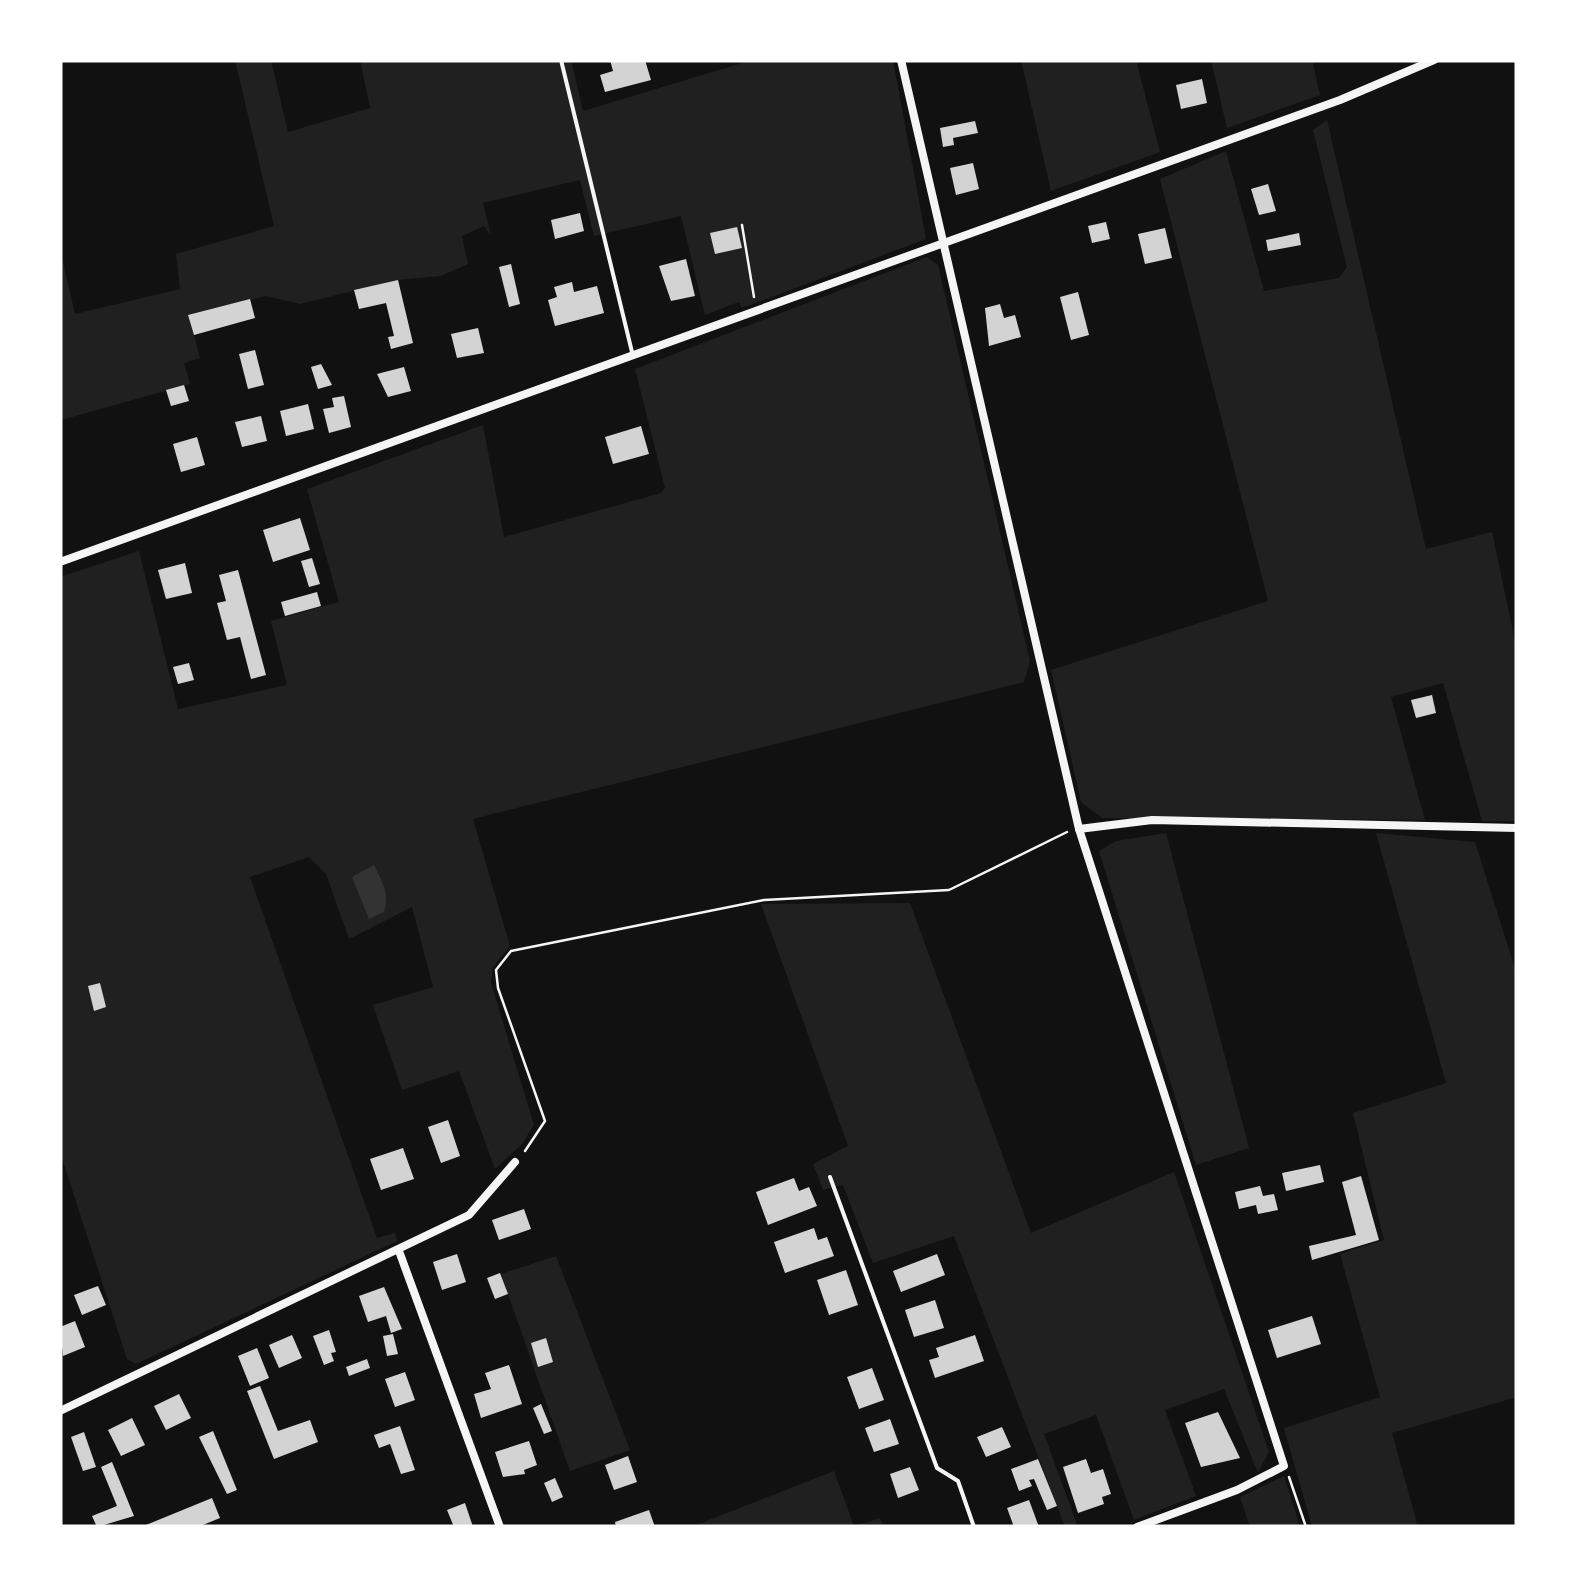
<svg xmlns="http://www.w3.org/2000/svg" width="1577" height="1587" font-family="Spectral,serif">
  <rect width="100%" height="100%" fill="#111"/>
  <g fill="#202020">
    <path d="M235,60H271L288,132L370,108L360,60H571L583,111L752,60H893L926,239L742,308L739,302L705,315L681,216L594,236L580,180L483,203L491,236L484,226L462,236L468,264L441,276L398,280L300,304L266,296L189,315L200,358L184,363L190,384L61,420L60,248L75,314L180,289L176,254L274,226Z"/>
    <path d="M1021,60H1136L1160,152L1051,191Z"/>
    <path d="M1211,60H1312L1320,95L1227,128Z"/>
    <path d="M1327,120L1426,549L1492,532L1517,650V821H1482L1443,683L1391,697L1425,820L1102,818L1081,802L1051,670L1268,601L1160,179L1226,151L1264,291L1339,278L1347,267L1313,130Z"/>
    <path d="M927,257L938,265L1030,661L1024,682L473,819L510,946L493,967L491,983L534,1125L522,1144L495,1169L459,1071L402,1090L373,1005L433,987L412,907L349,939L326,874L309,857L250,877L377,1238L395,1233L397,1241L136,1364L127,1359L60,1152V577L139,551L178,709L287,685L271,621L339,602L307,489L483,425L504,537L661,493L665,488L635,369Z"/>
    <path d="M1166,833L1249,1148L1196,1165L1099,851L1116,841Z"/>
    <path d="M1376,833L1475,842L1517,975V1397L1392,1433L1418,1527H1312L1284,1428L1380,1397L1340,1254L1384,1240L1353,1113L1446,1083Z"/>
    <path d="M910,903L1031,1233L1174,1172L1269,1452L1258,1473L1224,1389L1165,1410L1196,1496L1134,1520L1096,1415L1044,1434L1078,1527H1065L954,1236L873,1263L843,1185L823,1190L813,1164L848,1146L761,904Z"/>
    <path d="M556,1256L630,1450L570,1471L501,1274Z"/>
    <path d="M834,1471L854,1526L880,1518L883,1527H691Z"/>
    <path d="M1284,1476L1300,1527H1250L1240,1497Z"/>
  </g>
  <path fill="#333" d="M374,865C382,882 390,893 384,912L369,919L352,877Z"/>
  <g fill="#d3d3d3">
    <path d="M610,60H645L651,80L605,92L600,75L613,71Z"/>
    <path d="M1202,79L1207,103L1181,109L1176,85Z"/>
    <path d="M975,121L978,133L953,138L954,145L943,147L940,128Z"/>
    <path d="M973,163L979,189L956,195L950,168Z"/>
    <path d="M1268,184L1276,211L1259,215L1251,189Z"/>
    <path d="M580,213L584,231L555,239L551,220Z"/>
    <path d="M1106,222L1110,239L1092,243L1088,226Z"/>
    <path d="M737,227L742,248L715,254L710,233Z"/>
    <path d="M1165,228L1172,258L1145,264L1138,234Z"/>
    <path d="M1299,233L1301,245L1268,251L1266,240Z"/>
    <path d="M686,259L695,296L671,301L659,266Z"/>
    <path d="M511,264L520,304L509,307L499,267Z"/>
    <path d="M398,280L413,343L391,349L388,337L394,336L386,303L359,309L354,290Z"/>
    <path d="M572,282L574,292L597,286L604,313L555,326L548,300L557,297L554,287Z"/>
    <path d="M1078,292L1089,335L1071,340L1060,297Z"/>
    <path d="M250,299L255,318L194,335L188,315Z"/>
    <path d="M1000,304L1004,318L1015,315L1021,337L989,346L985,308Z"/>
    <path d="M478,328L484,353L457,358L451,334Z"/>
    <path d="M255,350L264,385L248,389L239,354Z"/>
    <path d="M321,364L332,385L318,389L311,367Z"/>
    <path d="M404,367L411,391L388,397L377,374Z"/>
    <path d="M184,385L189,401L171,406L166,390Z"/>
    <path d="M344,396L351,427L329,433L323,409L334,407L332,398Z"/>
    <path d="M308,404L314,429L286,436L280,411Z"/>
    <path d="M261,416L267,441L242,447L235,422Z"/>
    <path d="M641,426L649,454L613,464L605,437Z"/>
    <path d="M197,437L205,465L181,472L173,444Z"/>
    <path d="M300,518L310,550L273,562L263,530Z"/>
    <path d="M312,558L320,584L309,587L301,561Z"/>
    <path d="M185,563L192,593L166,599L158,570Z"/>
    <path d="M238,570L266,675L251,679L240,637L227,640L217,603L226,601L219,575Z"/>
    <path d="M317,592L321,606L285,616L281,602Z"/>
    <path d="M189,663L194,680L178,684L173,667Z"/>
    <path d="M1432,695L1436,713L1416,718L1411,700Z"/>
    <path d="M100,983L106,1007L94,1011L88,986Z"/>
    <path d="M448,1120L460,1156L441,1163L428,1127Z"/>
    <path d="M403,1148L414,1179L381,1190L370,1159Z"/>
    <path d="M1320,1165L1324,1182L1286,1191L1282,1173Z"/>
    <path d="M1361,1176L1379,1240L1312,1260L1309,1246L1356,1235L1342,1182Z"/>
    <path d="M794,1178L799,1191L809,1187L817,1206L768,1225L756,1192Z"/>
    <path d="M1260,1186L1263,1196L1274,1194L1278,1210L1258,1214L1256,1205L1239,1209L1235,1192Z"/>
    <path d="M524,1209L531,1229L499,1240L492,1220Z"/>
    <path d="M814,1228L818,1240L827,1237L834,1256L785,1273L774,1242Z"/>
    <path d="M457,1254L466,1282L442,1290L433,1262Z"/>
    <path d="M937,1254L945,1275L901,1292L893,1271Z"/>
    <path d="M846,1270L858,1305L829,1315L817,1280Z"/>
    <path d="M500,1273L508,1294L495,1299L487,1278Z"/>
    <path d="M98,1286L106,1305L82,1315L74,1295Z"/>
    <path d="M384,1287L402,1329L391,1333L386,1316L368,1322L359,1296Z"/>
    <path d="M935,1300L944,1328L914,1337L905,1310Z"/>
    <path d="M1312,1316L1321,1344L1277,1358L1268,1330Z"/>
    <path d="M75,1321L85,1347L63,1356L60,1327Z"/>
    <path d="M329,1330L336,1352L331,1353L334,1361L324,1365L313,1336Z"/>
    <path d="M393,1334L398,1354L387,1356L383,1336Z"/>
    <path d="M292,1335L302,1358L279,1368L269,1345Z"/>
    <path d="M975,1335L984,1361L935,1378L929,1360L939,1357L936,1348Z"/>
    <path d="M546,1338L553,1362L538,1367L531,1343Z"/>
    <path d="M257,1348L269,1378L250,1386L238,1356Z"/>
    <path d="M367,1359L370,1368L349,1376L346,1367Z"/>
    <path d="M509,1365L522,1404L481,1418L474,1394L491,1389L485,1373Z"/>
    <path d="M872,1368L884,1400L859,1409L847,1377Z"/>
    <path d="M405,1372L415,1400L395,1407L385,1379Z"/>
    <path d="M260,1386L278,1431L310,1420L318,1442L274,1459L247,1391Z"/>
    <path d="M179,1394L191,1418L166,1430L154,1406Z"/>
    <path d="M541,1404L552,1431L544,1434L533,1408Z"/>
    <path d="M1218,1412L1240,1458L1201,1467L1185,1423Z"/>
    <path d="M132,1418L145,1445L121,1456L108,1430Z"/>
    <path d="M890,1419L899,1444L874,1452L865,1428Z"/>
    <path d="M400,1426L415,1470L401,1474L390,1444L379,1448L374,1435Z"/>
    <path d="M1002,1427L1011,1447L986,1457L977,1437Z"/>
    <path d="M213,1431L237,1490L227,1494L199,1437Z"/>
    <path d="M84,1432L96,1467L83,1471L71,1437Z"/>
    <path d="M529,1441L537,1465L524,1470L525,1474L503,1477L495,1452Z"/>
    <path d="M628,1456L637,1482L614,1490L605,1465Z"/>
    <path d="M1038,1459L1057,1506L1047,1510L1034,1479L1029,1480L1032,1486L1019,1491L1011,1469Z"/>
    <path d="M1086,1459L1091,1473L1103,1469L1111,1494L1102,1497L1104,1504L1078,1513L1063,1467Z"/>
    <path d="M112,1462L134,1516L97,1527L92,1516L117,1506L101,1467Z"/>
    <path d="M910,1467L919,1490L898,1498L890,1474Z"/>
    <path d="M555,1478L563,1497L552,1502L544,1483Z"/>
    <path d="M212,1498L220,1518L198,1527H141Z"/>
    <path d="M1029,1500L1039,1527H1014L1007,1508Z"/>
    <path d="M465,1503L473,1527H454L447,1510Z"/>
    <path d="M649,1510L655,1527H616L615,1522Z"/>
  </g>
  <g fill="none" stroke-linecap="round" stroke-linejoin="round">
    <g stroke="#f5f5f5" stroke-width="2.5">
      <path d="M742,225L754,297"/>
      <path d="M525,1151L545,1121L498,988L496,970L511,951L764,900L949,890L1067,832"/>
      <path d="M1289,1477L1306,1527"/>
    </g>
    <g stroke="#f5f5f5" stroke-width="4">
      <path d="M561,60L632,352"/>
      <path d="M830,1177L937,1468L958,1481L974,1527"/>
    </g>
    <g stroke="#f5f5f5" stroke-width="8">
      <path d="M901,60L1079,829L1284,1466L1237,1490L1137,1527"/>
      <path d="M60,562L1340,100L1434,60"/>
      <path d="M1079,829L1152,820L1517,828"/>
      <path d="M399,1251L500,1527"/>
      <path d="M60,1411L469,1215L515,1162"/>
    </g>
  </g>
  <rect width="1577" height="1587" fill="none" stroke="#ffffff" stroke-width="125"/>
</svg>
